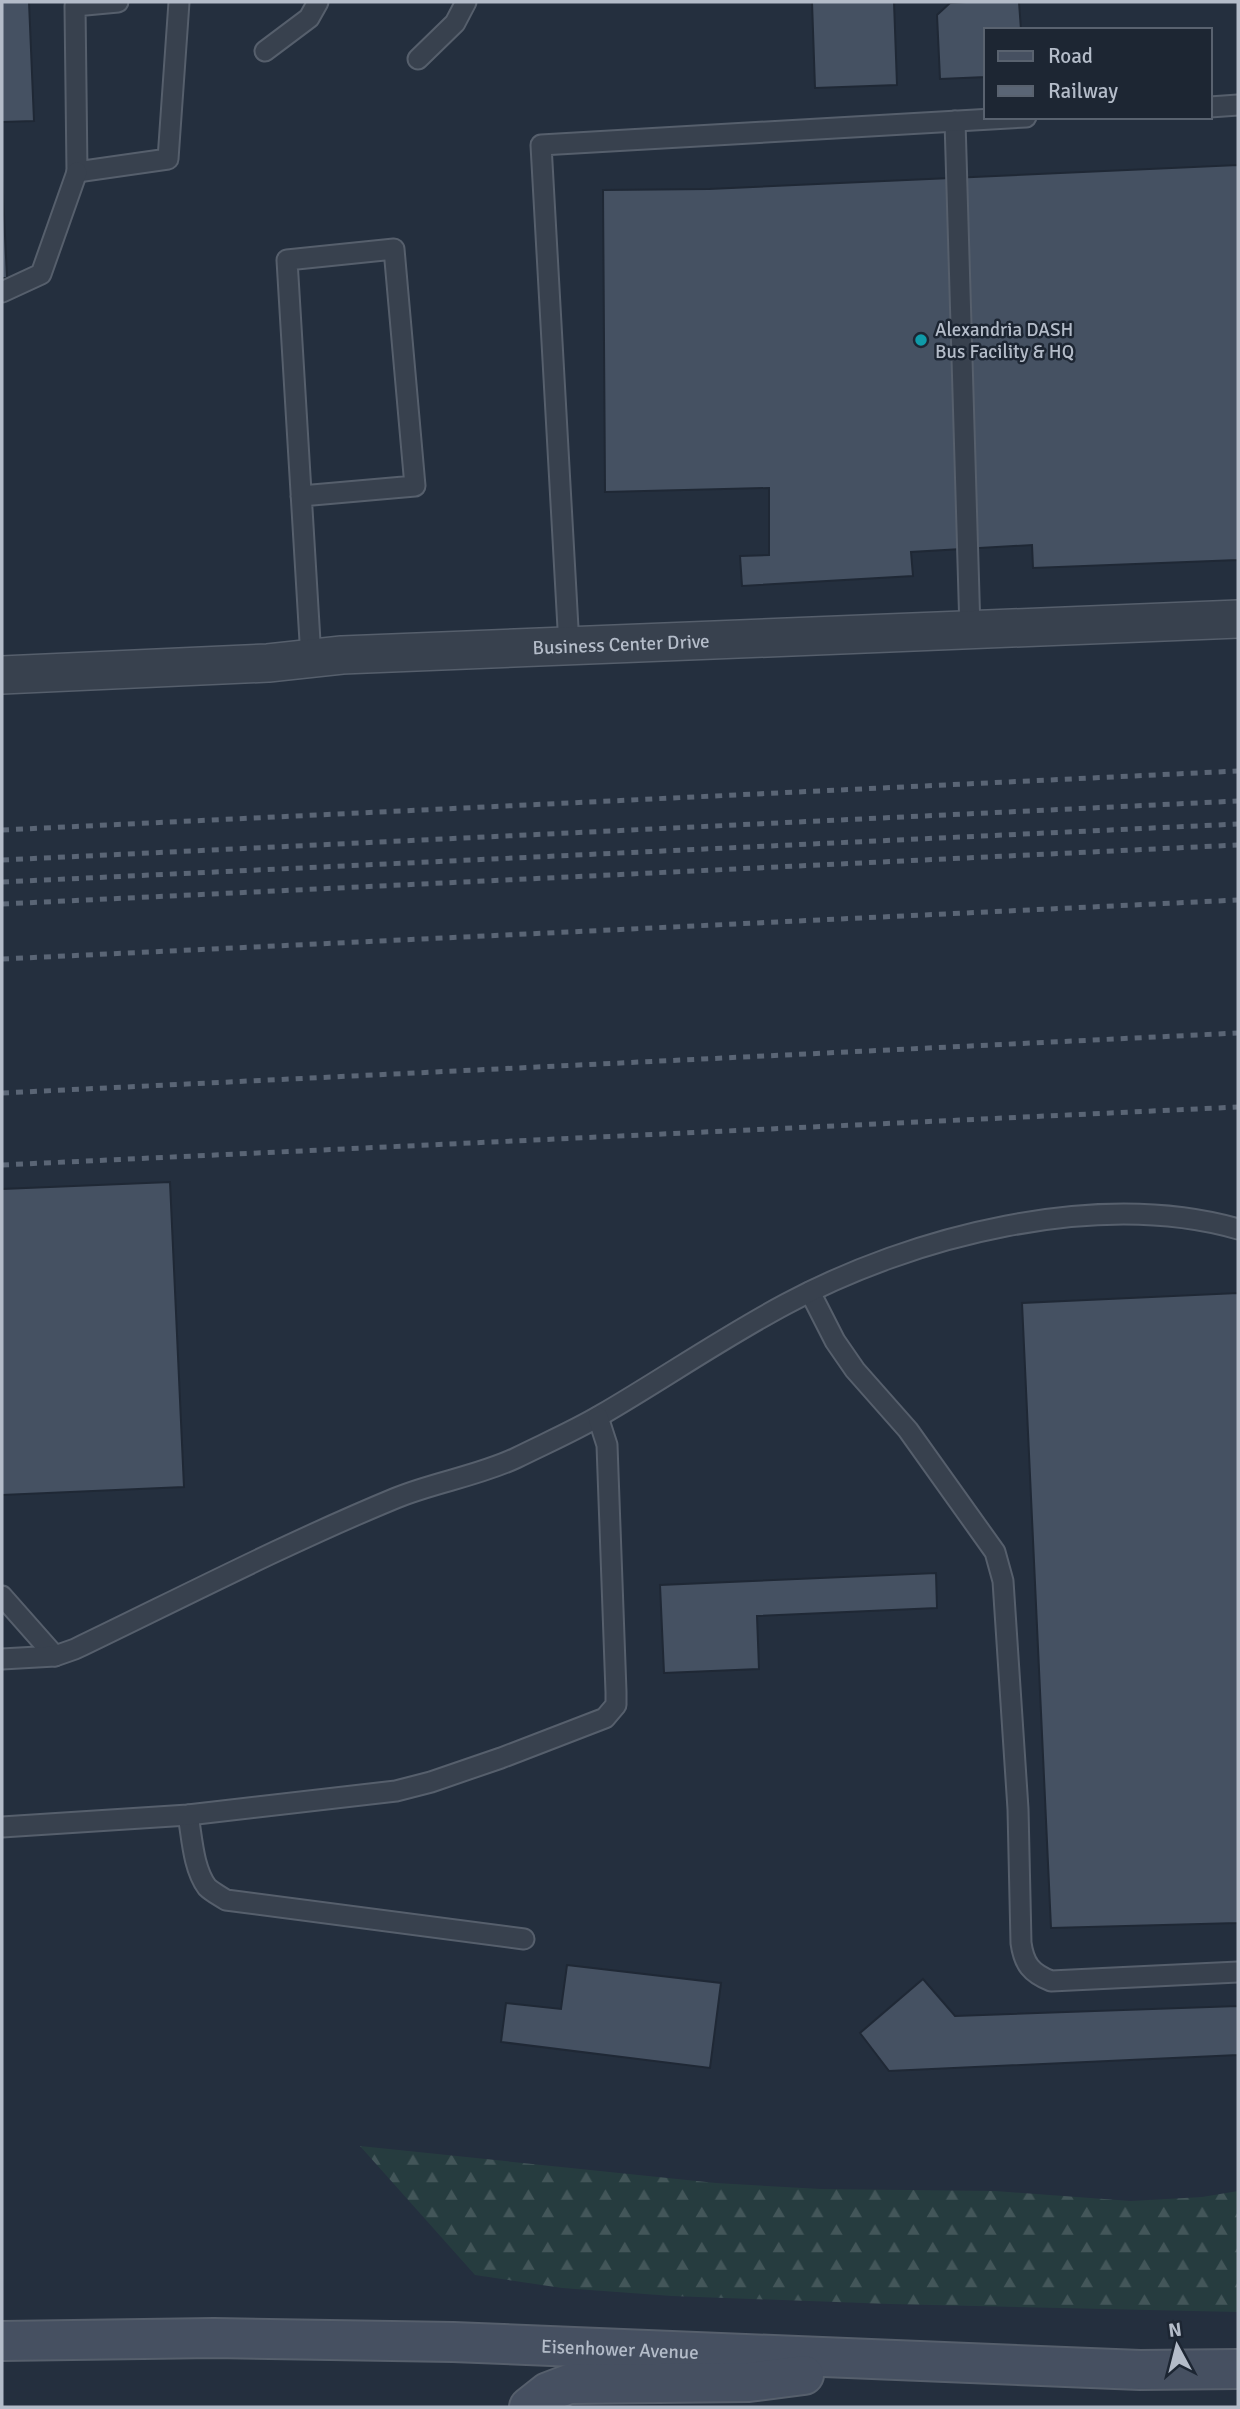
<svg xmlns="http://www.w3.org/2000/svg" width="1240" height="2409" font-family="Signika,sans-serif">
  <defs>
    <pattern id="forest-firs" width="22" height="20" patternUnits="userSpaceOnUse" patternTransform="scale(1.75)"><rect width="22" height="20" fill="#263c3f"/><path d="M5 1l3.5 6h-7zM16 11l3.5 6h-7z" fill="#435659"/></pattern>
  </defs>
  <rect width="100%" height="100%" fill="#242f3e"/>
  <path fill="url(#forest-firs)" d="M360,2146L716,2183L821,2189L995,2191L1131,2201L1202,2197L1238,2191V2312L890,2304L672,2296L562,2288L475,2275Z"/>
  <g fill="#455162" stroke="#1f2835" stroke-width="2">
    <path d="M2,2H29L34,121L2,122Z"/>
    <path d="M812,2H894L897,85L815,88Z"/>
    <path d="M966,2H1019L1021,30H986V77L940,79L937,15L950,3Z"/>
    <path d="M1238,165V560L1033,568L1032,545L911,552L913,576L742,586L740,556L769,555V488L605,492L603,190L709,189Z"/>
    <path d="M2,173L7,278H2Z"/>
    <path d="M170,1182L184,1487L2,1495V1189Z"/>
    <path d="M1238,1293V1923L1051,1928L1022,1303Z"/>
    <path d="M936,1573L937,1608L757,1616L759,1669L664,1673L660,1585Z"/>
    <path d="M567,1965L721,1983L710,2068L501,2042L506,2003L561,2009Z"/>
    <path d="M923,1979L955,2016L1238,2006V2055L889,2071L860,2033Z"/>
  </g>
  <g fill="none" stroke-linecap="round" stroke-linejoin="round">
    <g stroke="#565f6c" stroke-width="23">
      <g id="lane">
        <path d="M118,2L75,6L77,172L168,159L179,2"/>
        <path d="M265,51L309,18L318,2"/>
        <path d="M418,59L455,23L466,2"/>
        <path d="M1210,107L1238,105"/>
        <path d="M955,121L970,630"/>
        <path d="M2,292L41,274L77,172"/>
        <path d="M301,496L415,486L394,249L287,260L311,658"/>
        <path d="M569,646L541,145L1026,117"/>
        <path d="M810,1292L835,1341L855,1370L908,1430L995,1552L1003,1581L1018,1809L1021,1943C1024,1964 1031,1973 1051,1981L1238,1972"/>
        <path d="M2,1596L55,1656"/>
        <path d="M2,1659L55,1656L75,1649C181,1598 287,1543 396,1498C435,1482 478,1476 516,1458C544,1444 574,1431 601,1415C663,1379 722,1338 786,1304C912,1236 1097,1189 1238,1229"/>
        <path d="M188,1815C192,1837 193,1868 207,1887C212,1892 220,1896 226,1900L524,1939"/>
        <path d="M2,1827L188,1815L396,1791L431,1782L501,1758L605,1718L616,1705V1692L607,1445L598,1417"/>
      </g>
    </g>
    <g stroke="#565f6c" stroke-width="40">
      <g id="street">
        <path id="s1" d="M2,675L268,663L342,655L1238,619"/>
      </g>
    </g>
    <g stroke="#565f6c" stroke-width="42">
      <g id="secondary">
        <path id="s2" d="M2,2341L214,2338L453,2342L1140,2370L1238,2369"/>
        <path d="M529,2407L548,2392L569,2384L749,2382L804,2375"/>
      </g>
    </g>
    <use href="#lane" stroke="#38414e" stroke-width="19"/>
    <use href="#street" stroke="#38414e" stroke-width="37"/>
    <use href="#secondary" stroke="#465061" stroke-width="38"/>
    <g stroke="#5a6575" stroke-width="5" stroke-dasharray="7 7" stroke-linecap="butt">
      <path d="M2,830L1238,771"/>
      <path d="M2,860L1238,801"/>
      <path d="M2,882L1238,824"/>
      <path d="M2,904L1238,845"/>
      <path d="M2,959L1238,900"/>
      <path d="M2,1093L1238,1033"/>
      <path d="M2,1165L1238,1107"/>
    </g>
  </g>
  <circle fill="#0f9aa8" stroke="#1d2633" stroke-width="2.5" cx="921" cy="340" r="7"/>
  <g text-anchor="middle" stroke-width="5" stroke-linejoin="round" paint-order="stroke">
    <g font-size="19" fill="#b4bcc9" stroke="#1d2633" text-anchor="start">
      <text x="935" y="336">Alexandria DASH<tspan x="935" dy="22">Bus Facility &amp; HQ</tspan></text>
    </g>
    <g font-size="19" fill="#b4bcc9" stroke="#1d2633">
      <text dy="7" stroke="none"><textPath href="#s1" startOffset="620">Business Center Drive</textPath></text>
      <text dy="7" stroke="none"><textPath href="#s2" startOffset="618">Eisenhower Avenue</textPath></text>
    </g>
  </g>
  <rect width="1240" height="2409" fill="none" stroke="#b4bcc9" stroke-width="7"/>
  <rect x="984" y="28" width="228" height="91" fill="#1d2633" stroke="#59626f" stroke-width="2"/>
  <rect x="998" y="51" width="35" height="10" fill="#465061" stroke="#59626f" stroke-width="2"/>
  <text x="1048" y="63" font-size="21" fill="#b4bcc9">Road</text>
  <rect x="998" y="86" width="35" height="10" fill="#5a6575" stroke="#59626f" stroke-width="2"/>
  <text x="1048" y="98" font-size="21" fill="#b4bcc9">Railway</text>
  <g transform="translate(1177 2346) rotate(353)" stroke="#1d2633" stroke-width="5" paint-order="stroke">
  <path d="M0-5L12 26L0 18L-12 26Z" fill="#b4bcc9"/>
  <text y="-10" font-size="19" font-weight="bold" text-anchor="middle" fill="#b4bcc9">N</text>
  </g>
</svg>
